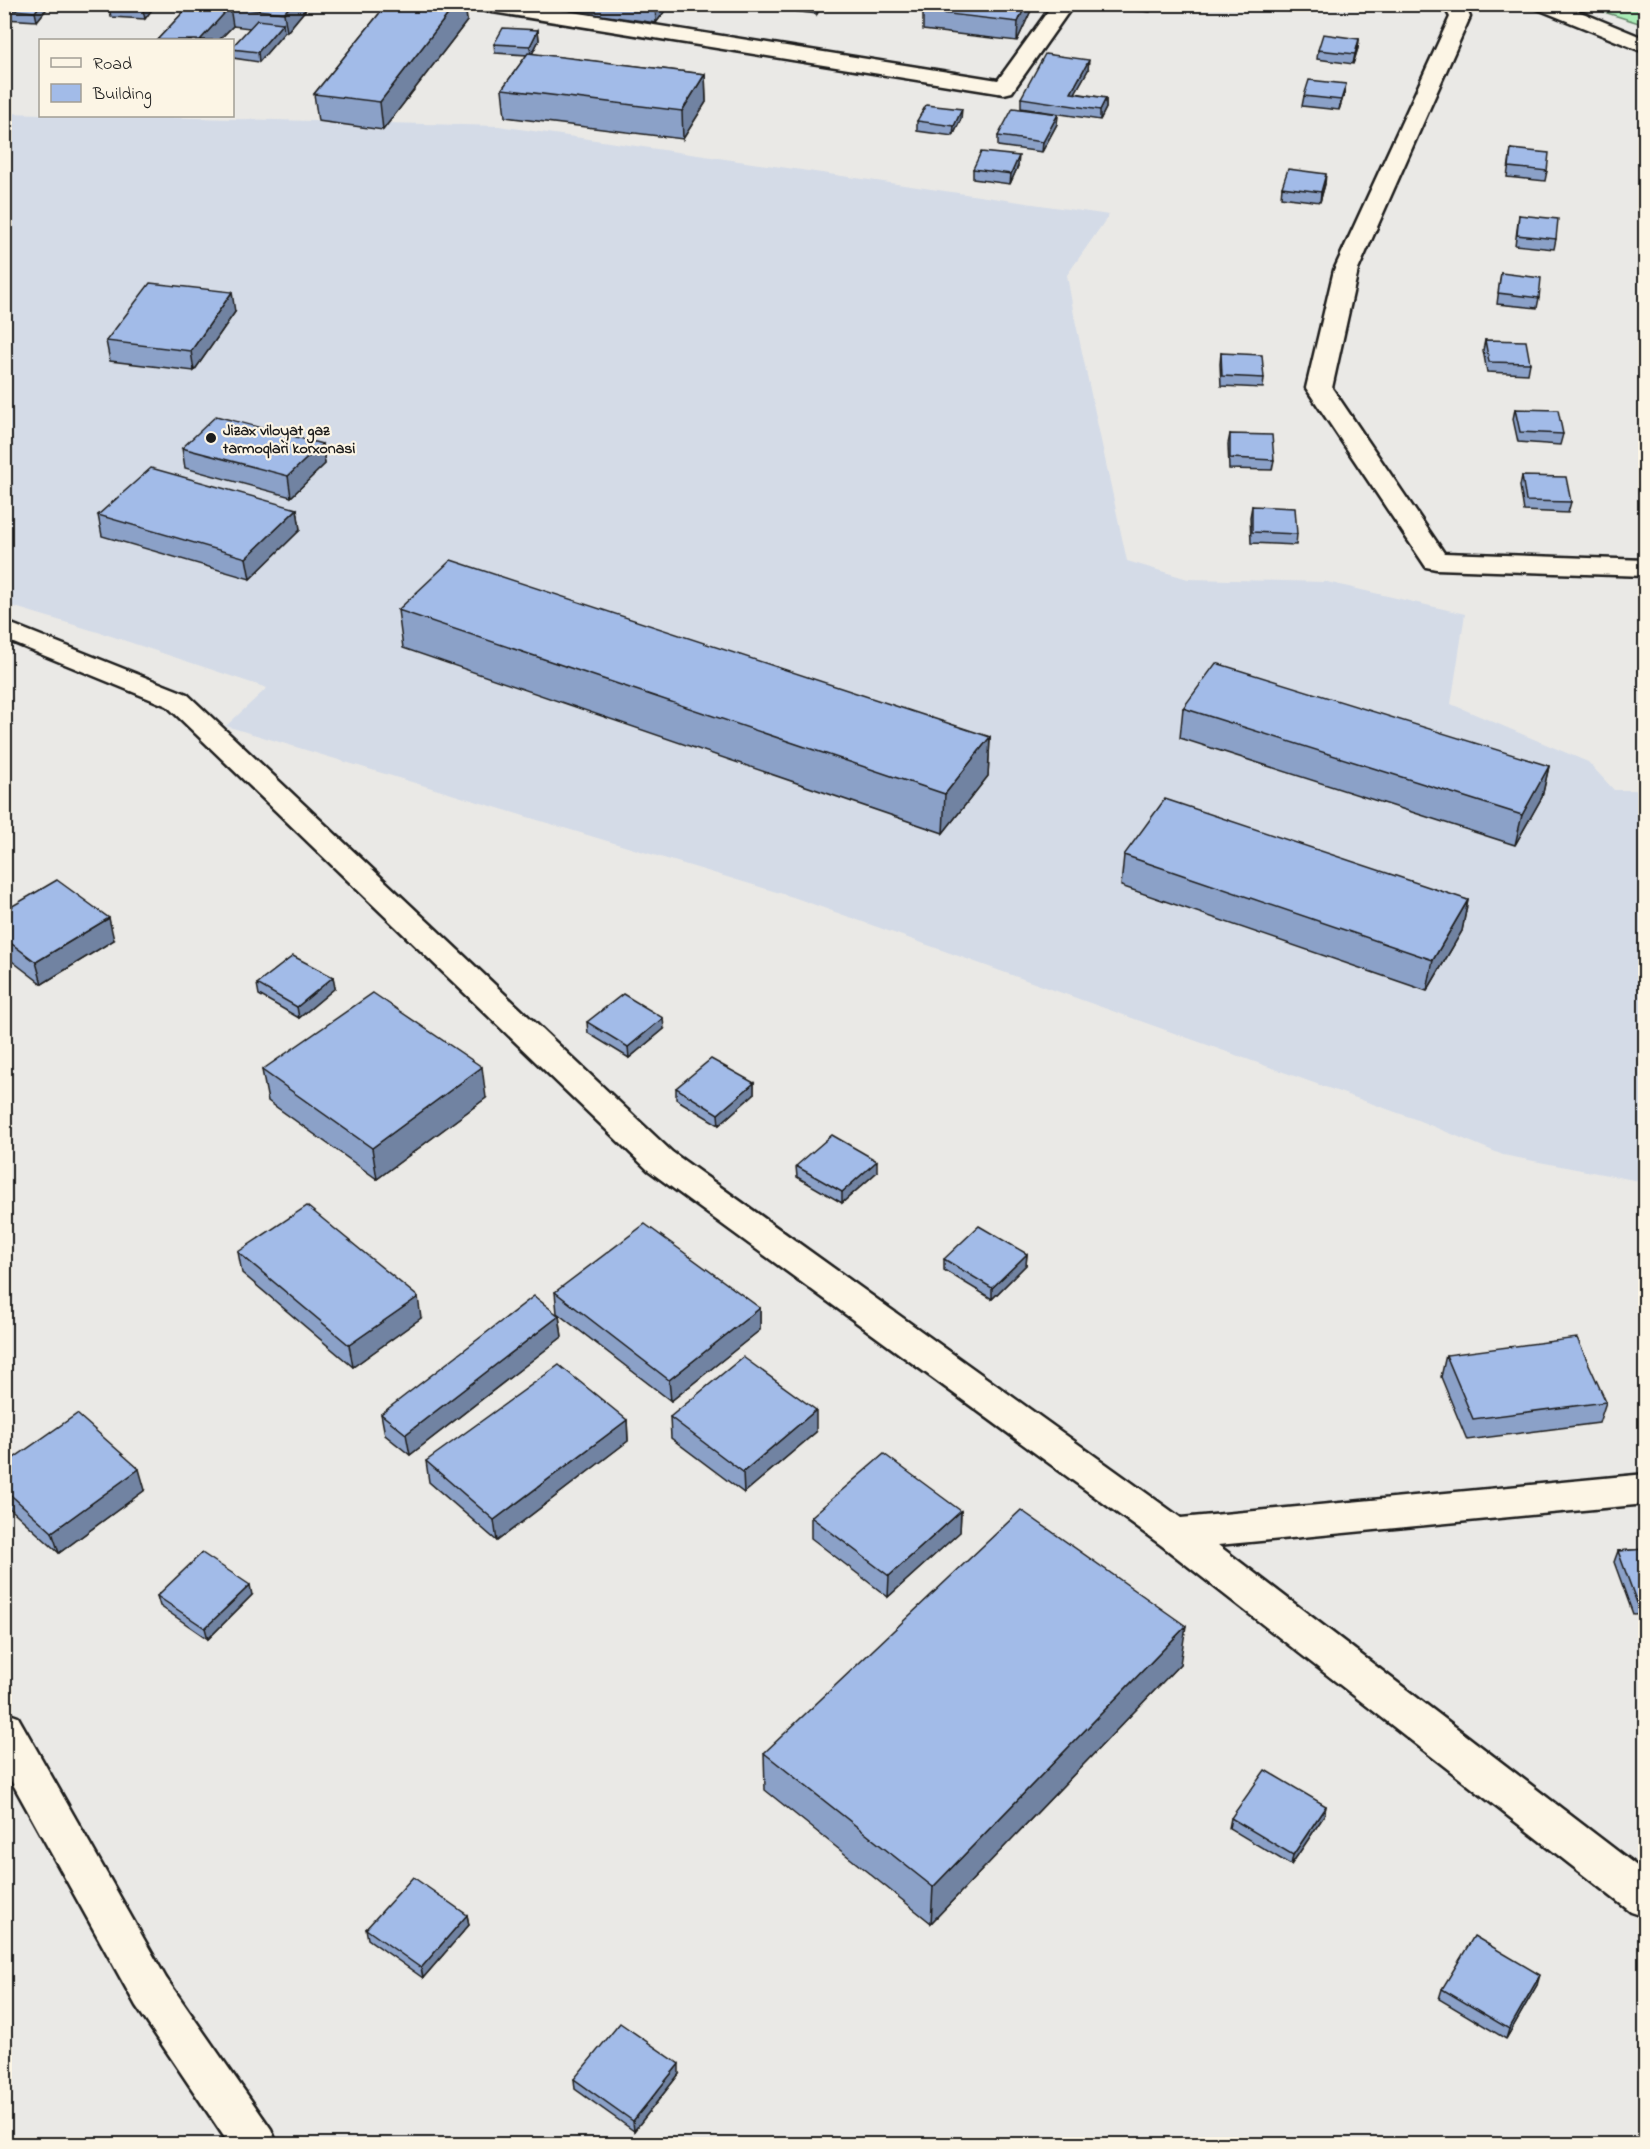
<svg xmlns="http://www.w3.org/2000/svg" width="1650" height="2149" font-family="'Indie Flower',sans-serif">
  <rect width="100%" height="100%" fill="#eae9e6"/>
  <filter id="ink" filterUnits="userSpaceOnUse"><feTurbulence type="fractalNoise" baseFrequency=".0167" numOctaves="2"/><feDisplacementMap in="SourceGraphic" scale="12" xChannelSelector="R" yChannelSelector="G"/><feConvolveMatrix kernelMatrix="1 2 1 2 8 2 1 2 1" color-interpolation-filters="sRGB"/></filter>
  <g filter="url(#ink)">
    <path fill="#d4dbe7" d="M5,113L499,126L1109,215L1067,275L1074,315L1127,561L1188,579L1327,582L1465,614L1451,704L1588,762L1614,790H1645V1252L1639,1181L1503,1155L1415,1119L793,897L226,726L267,688L111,636L5,604Z"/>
    <path fill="#a9ecb6" stroke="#628469" stroke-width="1.5" d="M1582,5H1645V25Z"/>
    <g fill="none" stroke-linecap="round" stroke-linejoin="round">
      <g stroke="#1c1c1c" stroke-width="5">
        <g id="minor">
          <path d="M470,4H523L998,80L1053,4H1074L1012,92L1004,94L480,10L473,8Z"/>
          <path d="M1443,4H1464L1470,17L1358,270L1332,388L1444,553L1646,560V576L1436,569L1426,567L1306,388L1334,270L1450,17Z"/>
          <path d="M1532,4H1561L1646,39V53L1535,8Z"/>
          <path d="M4,621L187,694L672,1152L1181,1518L1646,1474V1504L1218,1545L1646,1873V1917L1631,1912L1161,1545L648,1170L167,706L4,639Z"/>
          <path d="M4,1712L18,1717L166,1978L271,2129L277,2144H229L136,2006L4,1768Z"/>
        </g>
      </g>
      <use href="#minor" fill="#fcf5e5" fill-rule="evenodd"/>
    </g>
    <g fill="#8ba1c8" stroke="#1c1c1c" stroke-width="1.5">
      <path d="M156,4L145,19L111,17L109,8Z"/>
      <path d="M191,4H305L306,9L287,32H284V33L259,62L233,58L232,47L250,28L233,26L219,40H157Z"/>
      <path d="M387,4H465L467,21L383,130L318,121L314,94Z"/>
      <path d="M526,4H664V12L656,23Z"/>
      <path d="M735,4H823L817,14Z"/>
      <path d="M1034,4L1017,41L923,30V11Z"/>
      <path d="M1086,4H1106L1103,11L1086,9Z"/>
      <path d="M1116,4H1153L1150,12L1115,8Z"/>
      <path d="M1340,4H1369L1368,8Z"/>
      <path d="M4,5L49,6L37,21L4,19Z"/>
      <path d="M538,30L539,40L532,54L705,74L706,102L683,139L505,117L502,89L527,55L495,53L494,44Z"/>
      <path d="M1359,39L1358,48L1353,64L1317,59L1318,50Z"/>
      <path d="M1088,70L1075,93L1106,98V108L1100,120L1021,108V98Z"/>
      <path d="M1344,94L1339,110L1302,106L1304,96Z"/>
      <path d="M1058,114L1057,124L1042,152L998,146V136Z"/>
      <path d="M961,119L953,136L917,131V121Z"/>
      <path d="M1511,149L1547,171L1545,181L1507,177Z"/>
      <path d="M1018,166L1010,184L973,179V169Z"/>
      <path d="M1325,184L1320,202L1281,197L1282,187Z"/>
      <path d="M1519,215L1556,239L1554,249L1515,245Z"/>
      <path d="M1501,273L1539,298L1537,308L1497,304Z"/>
      <path d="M235,312L194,371L110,361L106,341Z"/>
      <path d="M1485,340L1530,363L1528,374L1487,372L1483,350Z"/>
      <path d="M1221,353L1264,378L1263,388L1221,386L1220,364Z"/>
      <path d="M1515,409L1563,434L1560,445L1518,442L1513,419Z"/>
      <path d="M1230,434L1274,460L1272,470L1229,469L1228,444Z"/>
      <path d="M322,444L325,464L291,497L185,468L182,448Z"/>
      <path d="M1522,476L1571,502L1568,513L1524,511L1520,486Z"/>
      <path d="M1252,506L1297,534L1296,545L1251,543L1250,517Z"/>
      <path d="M297,509L300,530L250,579L102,536L98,515Z"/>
      <path d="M398,610L990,737L988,776L943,833L403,648Z"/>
      <path d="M1183,708L1549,766L1542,797L1515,845L1180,738Z"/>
      <path d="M1124,855L1468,900L1462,931L1427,991L1121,886Z"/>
      <path d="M4,911L114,940L42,984L4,955Z"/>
      <path d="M333,977L335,988L299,1018L259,995L257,984Z"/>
      <path d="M587,1022L664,1029L629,1058L588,1033Z"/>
      <path d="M262,1070L486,1098L377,1179L268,1101Z"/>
      <path d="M754,1083V1094L719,1125L676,1099V1088Z"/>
      <path d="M796,1166L877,1172L842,1203L797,1177Z"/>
      <path d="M238,1252L421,1318L353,1367L242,1273Z"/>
      <path d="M1027,1254L1026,1265L992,1299L944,1270V1259Z"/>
      <path d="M555,1292L760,1308V1330L671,1401L557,1313Z"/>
      <path d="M559,1316L562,1337L410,1455L385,1435L381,1414Z"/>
      <path d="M1446,1355L1606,1402L1599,1423L1467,1440L1441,1377Z"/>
      <path d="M670,1417L816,1432L744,1493L671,1438Z"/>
      <path d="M627,1420L628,1441L497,1541L429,1482L426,1461Z"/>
      <path d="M4,1465L145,1490L59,1553L4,1503Z"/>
      <path d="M961,1511L960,1532L888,1597L811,1538V1517Z"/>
      <path d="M1646,1549V1613L1633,1614L1614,1562L1618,1551Z"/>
      <path d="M252,1595L208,1639L160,1606L157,1596Z"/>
      <path d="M1180,1664L931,1923L765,1790L764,1753Z"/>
      <path d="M1326,1806L1324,1816L1291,1865L1229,1828L1231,1818Z"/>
      <path d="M467,1915L469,1925L423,1978L368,1939L366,1929Z"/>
      <path d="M1537,1985L1506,2039L1439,1999L1442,1989Z"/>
      <path d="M679,2074L634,2131L575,2089L574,2079Z"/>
    </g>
    <g fill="#7183a2" stroke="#1c1c1c" stroke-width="1.5">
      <path d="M41,4H48L49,6L37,21L35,12Z"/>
      <path d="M147,4H156L145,19L143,10Z"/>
      <path d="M292,4H305L306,9L287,32L284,13Z"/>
      <path d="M456,4H465L467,21L383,130L380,102Z"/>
      <path d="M655,4H664V12L656,23Z"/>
      <path d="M817,4H823L817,14Z"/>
      <path d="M1026,4H1034L1017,41L1018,22Z"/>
      <path d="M230,7L233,26L219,40H200Z"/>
      <path d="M283,23L284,33L259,62L258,52Z"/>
      <path d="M538,30L539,40L531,56L530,46Z"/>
      <path d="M1359,39L1358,48L1353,64L1355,54Z"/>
      <path d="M1089,60L1088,70L1070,102L1071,93Z"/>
      <path d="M705,74L706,102L683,139L682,111Z"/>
      <path d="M1346,84L1344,94L1339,110L1341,100Z"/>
      <path d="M1106,98V108L1100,120V110Z"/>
      <path d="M962,109L961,119L953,136L954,126Z"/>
      <path d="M1058,114L1057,124L1042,152L1043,142Z"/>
      <path d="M1019,156L1018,166L1010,184L1011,174Z"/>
      <path d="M1326,174L1325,184L1320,202L1321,192Z"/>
      <path d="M232,292L235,312L194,371L191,351Z"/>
      <path d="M322,444L325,464L291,497L288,476Z"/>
      <path d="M297,509L300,530L250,579L246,558Z"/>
      <path d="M990,737L988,776L943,833L945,794Z"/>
      <path d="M1549,766L1542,797L1515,845L1522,815Z"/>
      <path d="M1468,900L1462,931L1427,991L1433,960Z"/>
      <path d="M109,918L114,940L42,984L36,962Z"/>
      <path d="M333,977L335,988L299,1018L297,1007Z"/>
      <path d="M663,1018L664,1029L629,1058L628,1047Z"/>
      <path d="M482,1067L486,1098L377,1179L372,1148Z"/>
      <path d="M754,1083V1094L719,1125L718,1114Z"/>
      <path d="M877,1161V1172L842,1203V1192Z"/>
      <path d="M1027,1254L1026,1265L992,1299V1288Z"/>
      <path d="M418,1297L421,1318L353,1367L349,1345Z"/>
      <path d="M760,1308V1330L671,1401L669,1380Z"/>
      <path d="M559,1316L562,1337L410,1455L406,1434Z"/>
      <path d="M5,1356L11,1377L4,1382Z"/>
      <path d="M816,1410V1432L744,1493L743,1472Z"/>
      <path d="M627,1420L628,1441L497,1541L494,1520Z"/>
      <path d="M139,1469L145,1490L59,1553L52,1532Z"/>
      <path d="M961,1511L960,1532L888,1597L889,1576Z"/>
      <path d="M250,1585L252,1595L208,1639L205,1628Z"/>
      <path d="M1186,1626L1180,1664L931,1923L933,1887Z"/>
      <path d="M1326,1806L1324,1816L1291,1865L1293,1855Z"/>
      <path d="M467,1915L469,1925L423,1978L421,1968Z"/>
      <path d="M1540,1975L1537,1985L1506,2039L1509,2029Z"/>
      <path d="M679,2064V2074L634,2131L633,2121Z"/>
    </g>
    <g fill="#a2bbe8" stroke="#1c1c1c" stroke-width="1.5">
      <path d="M5,4H41L35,12L4,9Z"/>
      <path d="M111,4H147L143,10L109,8Z"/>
      <path d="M191,4H292L284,13L230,7L200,40H157Z"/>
      <path d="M387,4H456L380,102L314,94Z"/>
      <path d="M927,4H1026L1018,22L923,11Z"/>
      <path d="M257,20L283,23L258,52L232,49V47Z"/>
      <path d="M503,28L538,30L530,46L494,44Z"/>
      <path d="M1323,34L1359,39L1355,54L1318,50Z"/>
      <path d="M528,53L705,74L682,111L502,89Z"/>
      <path d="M1045,54L1089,60L1071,93L1106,98L1100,110L1021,98Z"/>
      <path d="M1309,80L1346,84L1341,100L1304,96Z"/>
      <path d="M926,105L962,109L954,126L917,121Z"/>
      <path d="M1013,108L1058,114L1043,142L998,136Z"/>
      <path d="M1511,149L1549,153L1547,171L1509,167Z"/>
      <path d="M981,152L1019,156L1011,174L973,169Z"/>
      <path d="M1288,169L1326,174L1321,192L1282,187Z"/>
      <path d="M1519,215L1558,219L1556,239L1517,235Z"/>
      <path d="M1501,273L1541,278L1539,298L1498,293Z"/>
      <path d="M150,283L232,292L191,351L106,341Z"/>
      <path d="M1485,340L1526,341L1530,363L1489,362Z"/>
      <path d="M1221,353L1262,355L1264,378L1222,376Z"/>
      <path d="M1515,409L1558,410L1563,434L1520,432Z"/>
      <path d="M216,416L322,444L288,476L182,448Z"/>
      <path d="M1230,434L1272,435L1274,460L1230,458Z"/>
      <path d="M151,468L297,509L246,558L98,515Z"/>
      <path d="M1522,476L1566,477L1571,502L1526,501Z"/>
      <path d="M1252,506L1295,508L1297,534L1252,532Z"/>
      <path d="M451,560L990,737L945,794L398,610Z"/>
      <path d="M1216,663L1549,766L1522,815L1183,708Z"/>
      <path d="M1165,799L1468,900L1433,960L1124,855Z"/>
      <path d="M57,880L109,918L36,962L4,938V911Z"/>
      <path d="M293,956L333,977L297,1007L257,984Z"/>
      <path d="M373,993L482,1067L372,1148L262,1070Z"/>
      <path d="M623,994L663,1018L628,1047L587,1022Z"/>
      <path d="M711,1059L754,1083L718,1114L676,1088Z"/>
      <path d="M832,1135L877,1161L842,1192L796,1166Z"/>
      <path d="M307,1206L418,1297L349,1345L238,1252Z"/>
      <path d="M645,1224L760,1308L669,1380L555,1292Z"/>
      <path d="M979,1226L1027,1254L992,1288L944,1259Z"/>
      <path d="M534,1296L559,1316L406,1434L381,1414Z"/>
      <path d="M1577,1338L1606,1402L1473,1419L1446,1355Z"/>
      <path d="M743,1357L816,1410L743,1472L670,1417Z"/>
      <path d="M559,1365L627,1420L494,1520L426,1461Z"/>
      <path d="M77,1414L139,1469L52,1532L4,1489V1465Z"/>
      <path d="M884,1454L961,1511L889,1576L811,1517Z"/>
      <path d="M1021,1510L1186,1626L933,1887L764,1753Z"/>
      <path d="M1646,1549V1602L1637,1603L1618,1551Z"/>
      <path d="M202,1553L250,1585L205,1628L157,1596Z"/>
      <path d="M1265,1770L1326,1806L1293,1855L1231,1818Z"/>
      <path d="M413,1877L467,1915L421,1968L366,1929Z"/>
      <path d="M1474,1936L1540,1975L1509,2029L1442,1989Z"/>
      <path d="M620,2023L679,2064L633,2121L574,2079Z"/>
    </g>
  </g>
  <circle fill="#1c1c1c" stroke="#fcf5e5" stroke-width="2" cx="211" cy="438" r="6"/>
  <g text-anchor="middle" stroke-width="4.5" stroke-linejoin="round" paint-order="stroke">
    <g font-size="16" font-weight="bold" fill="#1c1c1c" stroke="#fcf5e5" text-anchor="start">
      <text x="223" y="435">Jizax viloyat gaz<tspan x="223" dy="18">tarmoqlari korxonasi</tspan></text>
    </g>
  </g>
  <rect width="1650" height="2149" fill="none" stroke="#fcf5e5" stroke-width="24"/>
  <rect x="12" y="12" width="1626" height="2125" fill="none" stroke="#1c1c1c" stroke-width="2" filter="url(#ink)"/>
  <rect x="39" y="39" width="195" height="78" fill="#fcf5e5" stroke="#a29e95" stroke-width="1.5"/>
  <rect x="51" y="58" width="30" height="9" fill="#fcf5e5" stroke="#a29e95" stroke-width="1.5"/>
  <text x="93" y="69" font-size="18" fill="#1c1c1c">Road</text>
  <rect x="51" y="84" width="30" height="18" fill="#a2bbe8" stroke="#a29e95" stroke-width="1.5"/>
  <text x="93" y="99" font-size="18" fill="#1c1c1c">Building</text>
</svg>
